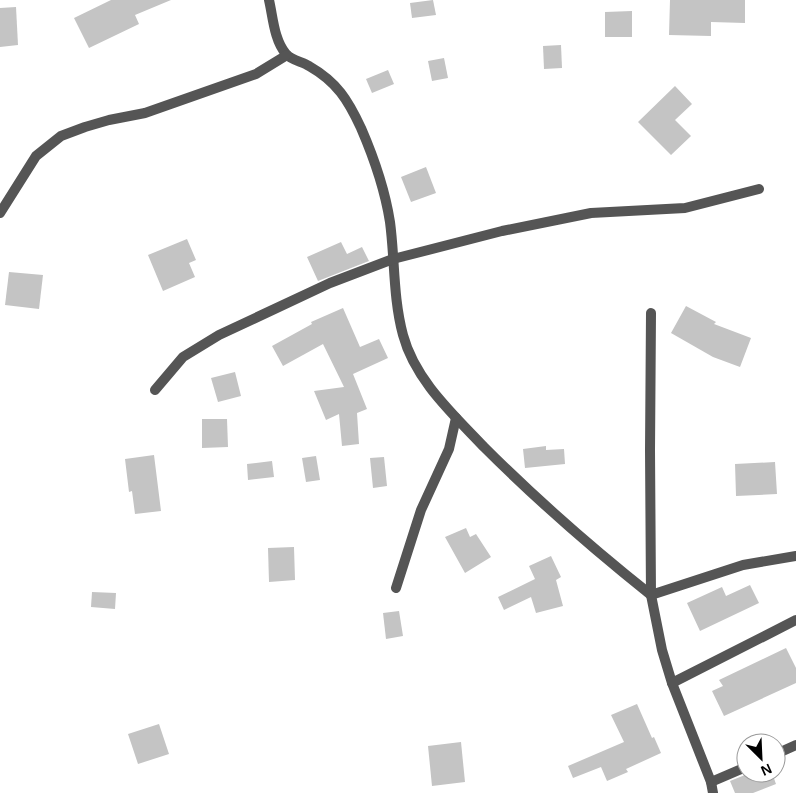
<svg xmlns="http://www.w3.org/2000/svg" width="796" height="793" font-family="Arial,sans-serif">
  <rect width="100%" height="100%" fill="#fff"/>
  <g fill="#c4c4c4">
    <path d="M111,0H171L135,15L139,24L89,48L74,18Z"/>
    <path d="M433,0L436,15L412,18L410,3Z"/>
    <path d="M670,0H745V23L711,22V36L669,35Z"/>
    <path d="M16,7L18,45L0,47V8Z"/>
    <path d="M632,11V37H605V12Z"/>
    <path d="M561,45L562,68L544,69L543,46Z"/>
    <path d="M444,58L448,78L432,81L428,61Z"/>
    <path d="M388,70L394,84L372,93L366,79Z"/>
    <path d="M675,86L692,104L675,120L691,136L671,155L638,122Z"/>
    <path d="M426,167L436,193L411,202L401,177Z"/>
    <path d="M187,239L196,260L189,263L195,277L163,291L148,255Z"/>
    <path d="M341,242L347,254L362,247L369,261L318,281L307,257Z"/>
    <path d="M9,272L43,275L39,309L5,305Z"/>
    <path d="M686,306L716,322L714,324L751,338L740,367L713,357L671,333Z"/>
    <path d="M343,308L360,347L379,339L388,358L353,374L367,409L357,413L359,444L342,446L339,414L326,420L314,391L344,387L323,344L283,366L272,346L312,324L311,322Z"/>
    <path d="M235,372L241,396L218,402L211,378Z"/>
    <path d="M202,419H227L228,447L202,448Z"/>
    <path d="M546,446V450L564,449L565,464L525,468L523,449Z"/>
    <path d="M154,455L161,511L135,514L132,491L129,492L125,459Z"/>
    <path d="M316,456L320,480L306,482L302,458Z"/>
    <path d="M384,457L387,486L373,488L370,458Z"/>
    <path d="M272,461L274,477L248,480L247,464Z"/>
    <path d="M775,462L777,494L736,496L735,464Z"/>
    <path d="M466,528L470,537L476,534L491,557L465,573L445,537Z"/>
    <path d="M294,547L295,580L269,582L268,548Z"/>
    <path d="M551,556L561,577L556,580L563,606L536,613L531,597L504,610L498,597L535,579L529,566Z"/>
    <path d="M750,585L759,603L700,631L687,603L722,587L726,596Z"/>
    <path d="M92,592L116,593L115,609L91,607Z"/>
    <path d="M399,611L403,636L386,639L383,613Z"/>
    <path d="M786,648L796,668V683L724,716L712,691L723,686L719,680Z"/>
    <path d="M637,704L652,738L654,737L661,753L626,769L628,772L607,781L601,767L573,778L568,766L624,742L611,715Z"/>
    <path d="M159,724L169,754L138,764L128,734Z"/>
    <path d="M461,742L465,782L432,786L428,746Z"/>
    <path d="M750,773H772L776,784L753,793H735L730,781Z"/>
  </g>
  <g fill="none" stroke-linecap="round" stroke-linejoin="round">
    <g stroke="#555" stroke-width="10">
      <path d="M269,0C273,17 274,40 286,54C291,60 303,62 309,66C337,82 348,100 361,128C374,158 385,190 390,222C395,260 393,298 403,335C415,380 453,414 484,447C537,500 592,548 651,595L743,565L796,556"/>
      <path d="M0,213L36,156L61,136L85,127L109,120L145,113L256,74L287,55"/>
      <path d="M651,313L650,450L651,595L662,650L672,683L711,782L713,793"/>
      <path d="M155,390L183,357L219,335L330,283L393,259L502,231L591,213L685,208L759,189"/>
      <path d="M396,588L421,510L449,449L456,418"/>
      <path d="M672,683L796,620"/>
      <path d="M776,754L796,745"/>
      <path d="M711,782L746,767"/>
    </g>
  </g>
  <g transform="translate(761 758) rotate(156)"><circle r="24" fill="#ffffff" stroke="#999999"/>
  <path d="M0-4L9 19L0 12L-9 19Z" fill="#000000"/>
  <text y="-8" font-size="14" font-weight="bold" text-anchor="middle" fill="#000000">N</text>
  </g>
</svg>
